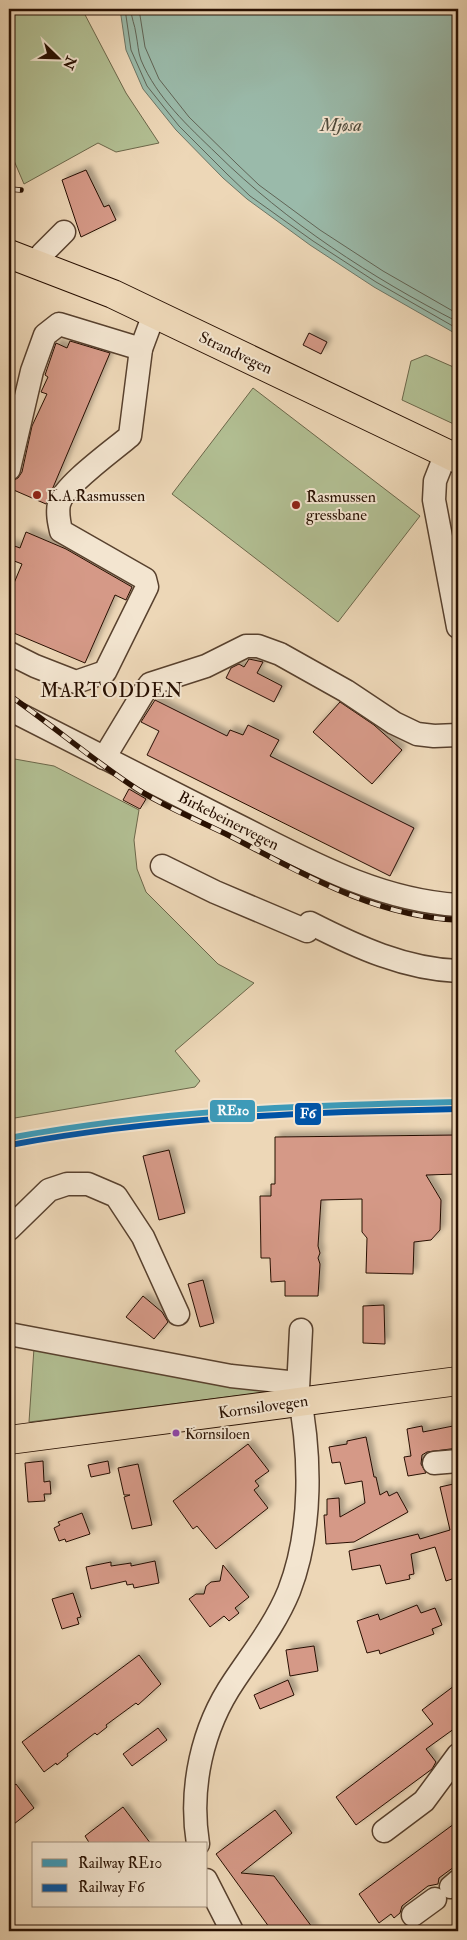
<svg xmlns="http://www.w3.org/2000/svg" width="467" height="1940" font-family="'IM FELL Double Pica',serif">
  <defs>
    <filter id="shadow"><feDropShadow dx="4.5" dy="-4.5" stdDeviation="2.5" flood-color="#0004"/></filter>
  </defs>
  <rect width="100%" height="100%" fill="#edd7b7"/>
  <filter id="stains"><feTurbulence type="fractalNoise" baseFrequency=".004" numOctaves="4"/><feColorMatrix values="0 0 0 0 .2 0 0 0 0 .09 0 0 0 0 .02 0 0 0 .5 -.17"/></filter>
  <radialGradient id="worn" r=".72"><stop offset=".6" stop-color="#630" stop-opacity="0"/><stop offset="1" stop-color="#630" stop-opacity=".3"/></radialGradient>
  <g fill="#b2bf93" stroke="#6c674a">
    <path d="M9,9H82L126,93L159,143L116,152L98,143L24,184L9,149Z"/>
    <path d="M426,355L458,369V426L402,400L411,361Z"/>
    <path d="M253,388L420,516L338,622L172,494Z"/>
    <path d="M9,758L54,766L139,810L134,840L137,869L146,892L218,964L254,983L175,1051L200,1081L195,1087L9,1119Z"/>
    <path d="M34,1348L264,1387L267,1392L29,1422Z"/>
  </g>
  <path fill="#9abaaa" stroke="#6c7666" d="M120,9H458V335L374,287L310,245L247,199L223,178L176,130L143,89L126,50Z"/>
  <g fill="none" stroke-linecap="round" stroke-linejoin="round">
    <g stroke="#606456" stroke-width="1">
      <path d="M125,9L131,50L147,86L179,126L227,174L250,196L313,241L376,282L458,329"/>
      <path d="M131,9C131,18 135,25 136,34C138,44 138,52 141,60C157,98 188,126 217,154C286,222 372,278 458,322"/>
      <path d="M139,9L145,47L159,79L189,117L237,164L259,185L320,230L383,271L458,314"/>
    </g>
  </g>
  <g fill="#d59987" stroke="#270f01" filter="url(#shadow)">
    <path d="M86,170L104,207L109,205L116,220L81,237L62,180Z"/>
    <path d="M309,333L327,342L321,354L303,345Z"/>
    <path d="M70,341L110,353L46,504L9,488V486L10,482L18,478L22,472L32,426L47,394L41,392L48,377L45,375L56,343L67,348Z"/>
    <path d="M26,532L66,549L132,587L126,600L115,595L85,663L9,631V595L22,564L9,559V544L20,548Z"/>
    <path d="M249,659L263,662L257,673L282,686L274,702L226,678L231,668L239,664L244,667Z"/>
    <path d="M155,700L227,736L230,730L243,735L248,725L279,740L270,756L414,828L390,876L147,755L159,731L141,722Z"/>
    <path d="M340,702L374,725L402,750L372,784L313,732Z"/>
    <path d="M129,789L146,799L140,809L123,800Z"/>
    <path d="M458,1135V1174L426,1175L441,1200L440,1230L431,1240L414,1242L413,1274L366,1273L367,1238L362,1232V1199L321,1200L318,1246L320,1253L318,1258L320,1264L318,1296H285V1281L271,1282L270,1258H261L260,1196H271V1184H275V1137Z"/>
    <path d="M169,1150L185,1213L159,1220L143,1156Z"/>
    <path d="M203,1280L214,1323L200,1327L188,1284Z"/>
    <path d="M143,1296L162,1312L168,1322L154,1339L126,1317Z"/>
    <path d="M384,1305L385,1344L363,1343V1306Z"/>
    <path d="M458,1425V1448L427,1452L422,1455L421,1464L426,1473L408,1476L404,1457L411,1456L407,1429L422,1426L423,1432Z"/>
    <path d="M366,1437L374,1477H376L380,1495L387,1491L389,1496L397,1492L408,1512L354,1542L326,1544L324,1515H327V1499L339,1498L340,1517L365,1503L362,1481L345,1484L340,1462L332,1463L329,1447L347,1444V1441Z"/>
    <path d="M248,1444L269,1471L255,1481L259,1486L254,1490L268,1508L216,1549L197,1526L193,1529L173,1501Z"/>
    <path d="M43,1461L44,1482L50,1481L51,1494H44L45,1501L28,1502L25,1463Z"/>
    <path d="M108,1461L110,1473L91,1477L88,1465Z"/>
    <path d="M138,1464L152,1525L132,1529L124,1497L130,1495H124L118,1468Z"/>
    <path d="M458,1483V1577L446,1581L435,1547L411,1554L414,1574L409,1575L410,1579L386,1584L380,1565L352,1570L349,1551L418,1534L420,1539L450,1530L440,1487Z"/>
    <path d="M82,1513L90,1534L66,1542L65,1539L59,1541L54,1528L60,1525L58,1522Z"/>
    <path d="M155,1561L159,1583L134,1588L133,1584L127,1585L126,1581L91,1589L86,1567L111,1562V1566L131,1563V1566Z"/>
    <path d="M223,1565L249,1597L235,1608L239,1613L229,1621L224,1616L210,1627L189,1599L196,1594H204L206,1586L211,1582L220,1581Z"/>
    <path d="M73,1593L81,1617L77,1618L79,1624L62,1629L52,1599Z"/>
    <path d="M417,1605L421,1613L435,1608L442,1625L432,1629L434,1634L380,1654L379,1650L367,1653L357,1621L378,1614L380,1620Z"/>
    <path d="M314,1646L318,1671L290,1676L286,1650Z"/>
    <path d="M139,1655L161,1684L138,1705L136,1703L106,1725L107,1727L97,1735L95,1733L67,1754L68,1756L57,1765L56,1763L44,1772L22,1742Z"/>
    <path d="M288,1680L294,1695L260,1709L254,1695Z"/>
    <path d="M458,1683V1726L426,1749L436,1762L432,1769L356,1825L336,1797L433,1724L422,1710Z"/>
    <path d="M158,1728L167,1740L132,1766L123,1754Z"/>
    <path d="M16,1784L34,1808L14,1824L9,1817V1790Z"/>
    <path d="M123,1807L151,1844H90L85,1836Z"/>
    <path d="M275,1810L292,1833L241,1873L274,1876L315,1931H272L216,1854Z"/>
    <path d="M458,1821V1864L439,1878L438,1884L428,1886L402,1906L400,1913L394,1918L391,1914L379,1923L359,1894Z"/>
  </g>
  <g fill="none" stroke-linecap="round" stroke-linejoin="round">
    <g stroke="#58412e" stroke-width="25">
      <g id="minor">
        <path d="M39,264L42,254L64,232"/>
        <path d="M446,453L435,481L434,500L458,627"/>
        <path d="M9,469L32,371L45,335L59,324L141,349"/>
        <path d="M9,653L35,666L76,682L105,672L147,587L145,579L61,531C59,522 57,513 59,504C63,486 115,449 130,436L141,349L154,314"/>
        <path d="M9,709C81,746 153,783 225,819C300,856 373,900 458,905"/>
        <path d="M104,758L142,695L150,684L206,666L246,646H258L280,654L346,691L394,723L417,734L434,736L458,735"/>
        <path d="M162,866L215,892L307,931"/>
        <path d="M310,923C357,947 405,969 458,971"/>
        <path d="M9,1229L49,1190L67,1184H88L116,1196L143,1237L178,1314"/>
        <path d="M9,1334L231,1376L288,1382L298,1389C311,1453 313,1529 289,1591C275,1625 254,1651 234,1681C202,1728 189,1788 198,1844"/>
        <path d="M298,1389L301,1330"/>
        <path d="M434,1463L458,1461"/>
        <path d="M384,1831L424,1801L458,1755"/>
        <path d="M206,1880L232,1931"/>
        <path d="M451,1887L458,1881"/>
        <path d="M413,1915L435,1899"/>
      </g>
    </g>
    <g stroke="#270f01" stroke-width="30">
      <g id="major">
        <path d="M9,254L113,294L458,459"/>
        <path d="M9,1440L458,1381"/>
      </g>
    </g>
    <use href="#minor" stroke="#f3e5d0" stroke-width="22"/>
    <use href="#major" stroke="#edd7b7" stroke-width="28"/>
    <g stroke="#270f01" stroke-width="5.5">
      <g id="rail">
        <path d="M9,189L21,190"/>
        <path d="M9,695C49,723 87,755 128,783C158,804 193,818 226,834C300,872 372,916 458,920"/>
      </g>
    </g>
    <use href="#rail" stroke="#f3e5d0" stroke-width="4" stroke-dasharray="11" stroke-linecap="butt"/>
    <g stroke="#f3e5d0" stroke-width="10">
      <path id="rail-1" d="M9,1138C158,1110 307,1105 458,1102"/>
    </g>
    <g stroke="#f3e5d0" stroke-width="10">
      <path id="rail-2" d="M10,1145C159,1117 308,1112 458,1109"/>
    </g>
    <use href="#rail-1" stroke="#3d9ab8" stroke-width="6"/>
    <use href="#rail-2" stroke="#0054a6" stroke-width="6"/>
  </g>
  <g fill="#8f2418" stroke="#f3e5d0" stroke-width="2">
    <circle cx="37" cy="495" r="5"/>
    <circle cx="296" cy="505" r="5"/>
  </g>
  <circle fill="#8e44ad" stroke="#f3e5d0" stroke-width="2" cx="176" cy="1433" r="4.5"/>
  <g text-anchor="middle" stroke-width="4" stroke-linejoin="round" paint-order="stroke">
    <g font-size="15" fill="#270f01" stroke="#f3e5d0" text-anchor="start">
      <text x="185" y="1439">Kornsiloen</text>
    </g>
    <g font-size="16" fill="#270f01" stroke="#f3e5d0">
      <text transform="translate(236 352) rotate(25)" y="6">Strandvegen</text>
      <text transform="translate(229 820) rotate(27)" y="6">Birkebeinervegen</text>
      <text transform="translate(263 1406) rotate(-8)" y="6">Kornsilovegen</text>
    </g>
    <g font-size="16" fill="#270f01" stroke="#f3e5d0" text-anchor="start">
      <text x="47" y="501">K.A.Rasmussen</text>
      <text x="306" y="502">Rasmussen<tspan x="306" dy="18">gressbane</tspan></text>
    </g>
    <g font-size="18" font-style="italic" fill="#4f4b3c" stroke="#f3e5d0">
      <text x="341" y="131">Mjøsa</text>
    </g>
    <g font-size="19" letter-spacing="1" fill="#270f01" stroke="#f3e5d0">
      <text x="112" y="697">MARTODDEN</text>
    </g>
  </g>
  <g stroke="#f3e5d0" stroke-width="2">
    <rect x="209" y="1099" width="47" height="24" rx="5" fill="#3d9ab8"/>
    <rect x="294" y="1102" width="28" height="24" rx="5" fill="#0054a6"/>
  </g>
  <g font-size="14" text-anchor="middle" font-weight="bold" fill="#fff">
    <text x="233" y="1115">RE10</text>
    <text x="308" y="1118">F6</text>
  </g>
  <rect width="467" height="1940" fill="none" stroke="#edd7b7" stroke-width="30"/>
  <rect x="10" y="10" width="447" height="1920" fill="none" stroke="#270f01" stroke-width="2.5"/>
  <rect x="15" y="15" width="437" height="1910" fill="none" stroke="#270f01"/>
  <rect x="32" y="1842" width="175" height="65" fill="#f3e5d0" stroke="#a18f7d"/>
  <rect x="42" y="1859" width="25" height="8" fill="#3d9ab8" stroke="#a18f7d"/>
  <text x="78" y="1868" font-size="15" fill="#270f01">Railway RE10</text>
  <rect x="42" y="1884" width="25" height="8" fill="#0054a6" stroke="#a18f7d"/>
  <text x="78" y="1892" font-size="15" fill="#270f01">Railway F6</text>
  <g transform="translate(58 58) rotate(113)" stroke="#f3e5d0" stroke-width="4" paint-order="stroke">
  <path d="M0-4L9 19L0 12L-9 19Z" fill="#270f01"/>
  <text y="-8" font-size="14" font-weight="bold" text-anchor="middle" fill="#270f01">N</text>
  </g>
  <rect width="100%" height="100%" filter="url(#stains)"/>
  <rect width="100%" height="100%" fill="url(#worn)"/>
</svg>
